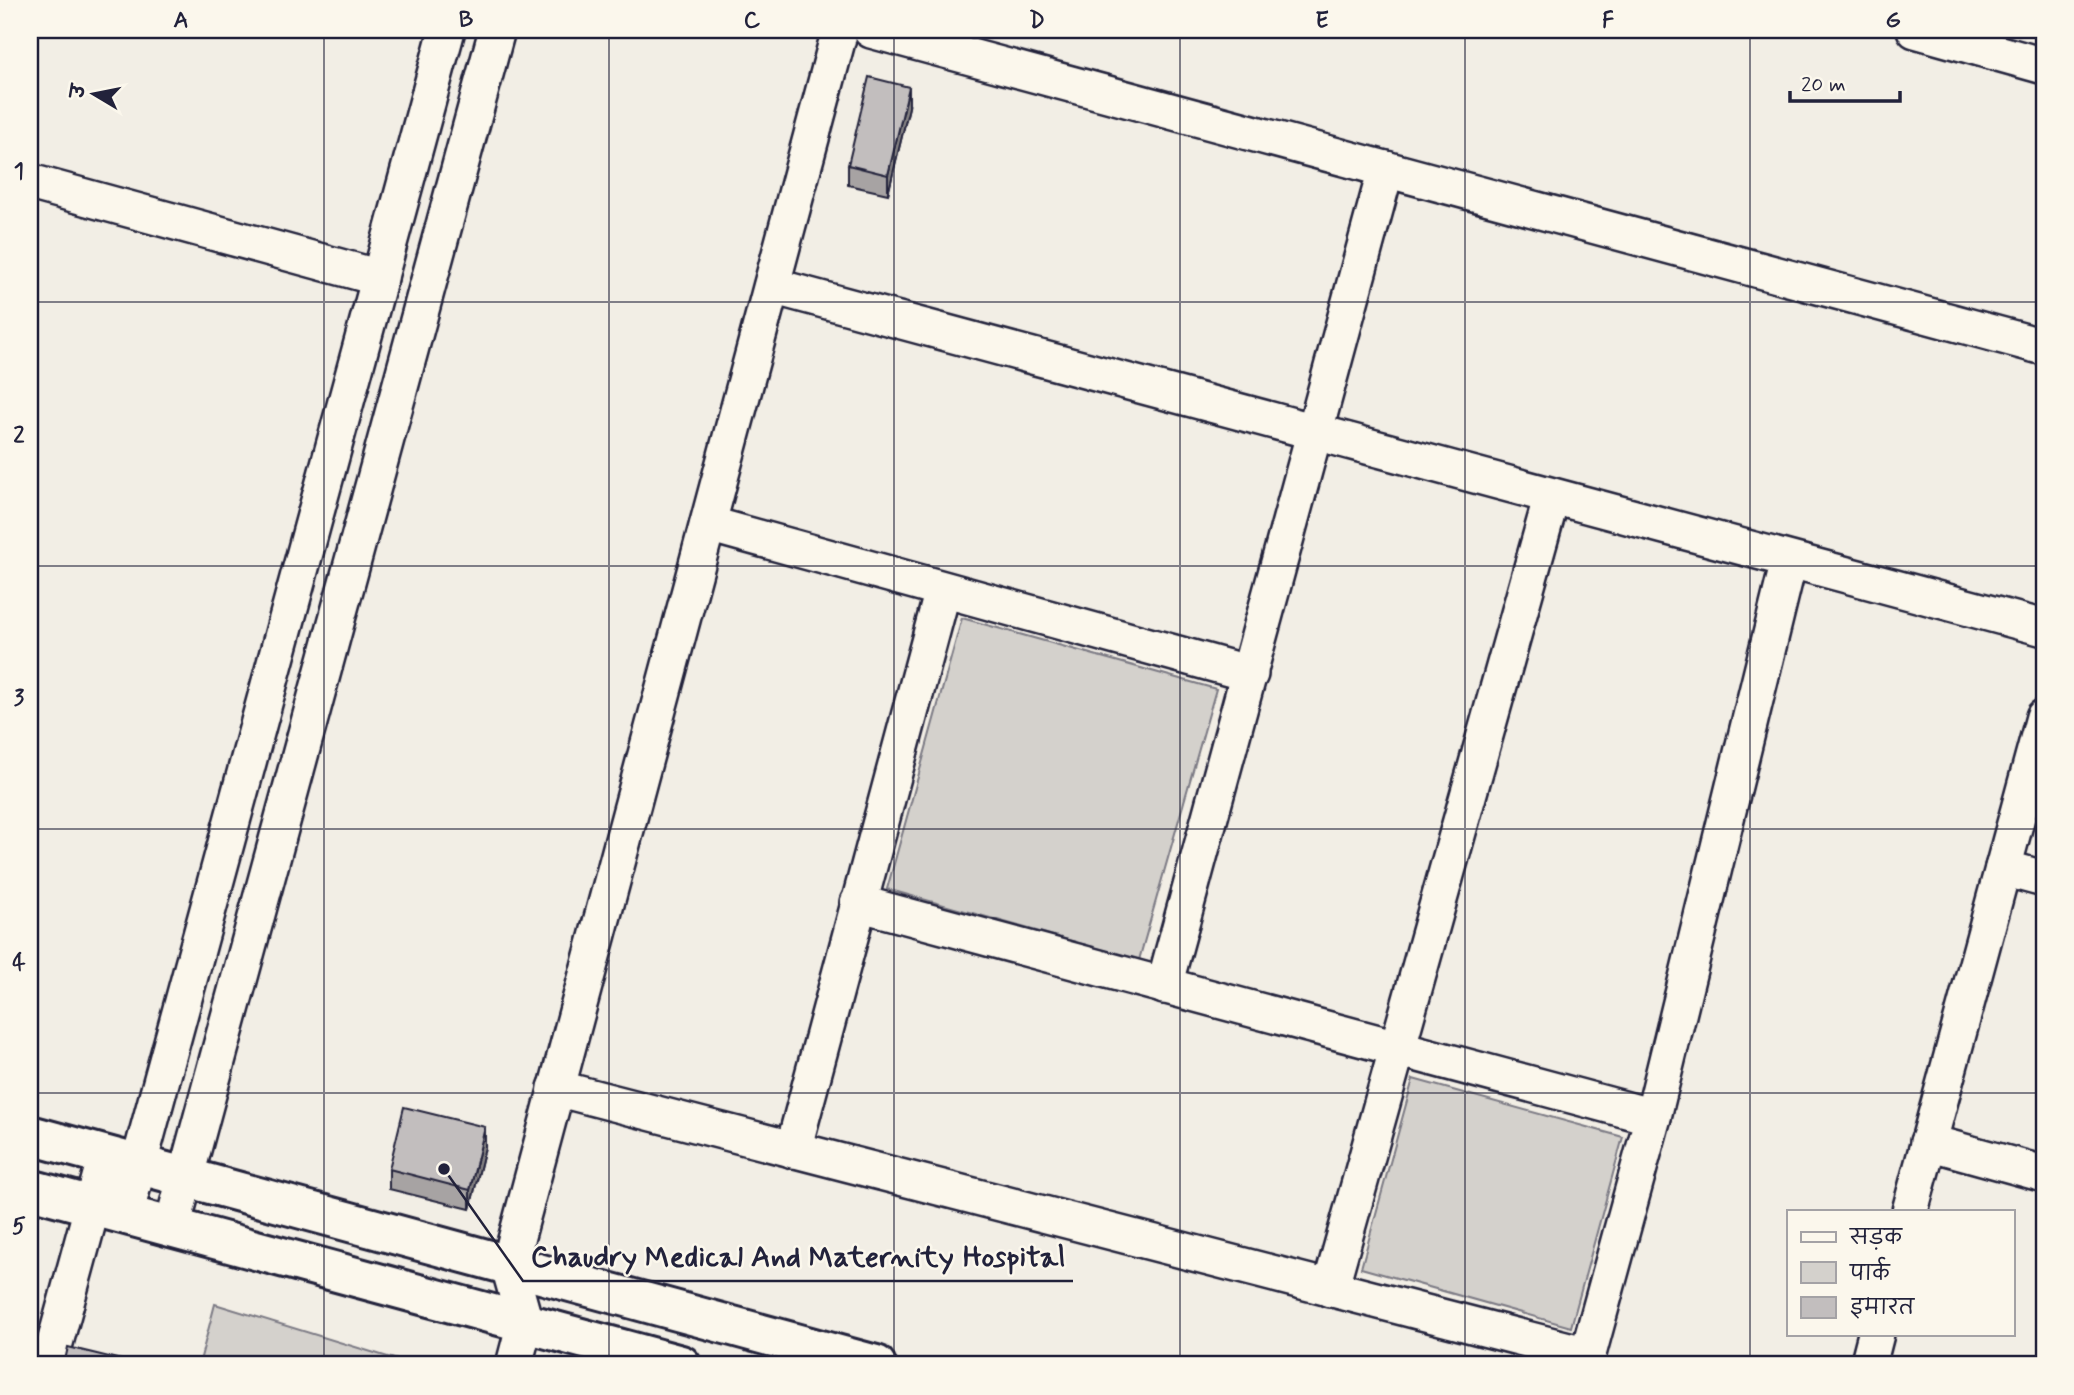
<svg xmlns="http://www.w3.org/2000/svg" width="2074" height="1395" font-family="Mynerve,'Playpen Sans Deva',sans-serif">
  <rect width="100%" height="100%" fill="#f2eee5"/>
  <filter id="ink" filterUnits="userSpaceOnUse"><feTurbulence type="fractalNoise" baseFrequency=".0143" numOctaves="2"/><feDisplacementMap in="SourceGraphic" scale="14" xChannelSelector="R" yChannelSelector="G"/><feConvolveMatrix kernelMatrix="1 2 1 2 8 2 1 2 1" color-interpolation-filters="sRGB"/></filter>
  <g filter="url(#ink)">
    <g fill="#d4d1cc" stroke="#7b7a84" stroke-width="2">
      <path d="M962,618L1216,689L1139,960L887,889Z"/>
      <path d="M1413,1079L1623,1137L1571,1327L1361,1268Z"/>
      <path d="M215,1304L414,1365H199Z"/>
    </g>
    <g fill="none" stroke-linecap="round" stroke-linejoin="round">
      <g stroke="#22223b" stroke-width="40">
        <g id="minor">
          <path d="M871,30L2044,347"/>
          <path d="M1915,30L2044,66"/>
          <path d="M30,182L380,278"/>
          <path d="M772,286L2044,628"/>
          <path d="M708,524L1250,674"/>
          <path d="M2003,868L2044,879"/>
          <path d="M858,903L1653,1117"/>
          <path d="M1164,986L1386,169"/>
          <path d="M556,1088L1588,1355"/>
          <path d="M1928,1142L2044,1174"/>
          <path d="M793,1150L943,590"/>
          <path d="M1910,1211L2044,717"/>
          <path d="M125,1215L447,30"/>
          <path d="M172,1227L497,30"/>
          <path d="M1330,1289L1552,496"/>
          <path d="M49,1365L106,1156"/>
          <path d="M514,1365L525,1323L509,1266L840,30"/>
          <path d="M1585,1365L1653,1117L1789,561"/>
          <path d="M1868,1365L1876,1334"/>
        </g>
      </g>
      <g stroke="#22223b" stroke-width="44">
        <g id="tertiary">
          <path d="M30,1135L876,1365"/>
          <path d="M30,1189L681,1365"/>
        </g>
      </g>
      <use href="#minor" stroke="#fbf7ec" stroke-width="35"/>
      <use href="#tertiary" stroke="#fbf7ec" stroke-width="38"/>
    </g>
    <g fill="#a7a3a3" stroke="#22223b" stroke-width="2">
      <path d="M909,107L888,194L848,185V165Z"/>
      <path d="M485,1147L470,1209L389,1189V1169Z"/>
    </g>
    <g fill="#888585" stroke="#22223b" stroke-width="2">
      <path d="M909,87V107L888,194V175Z"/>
      <path d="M485,1127V1147L470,1209V1190Z"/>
    </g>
    <g fill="#c2bebe" stroke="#22223b" stroke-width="2">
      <path d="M869,77L909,87L888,175L848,165Z"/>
      <path d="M404,1107L485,1127L470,1190L389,1169Z"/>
      <path d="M68,1347L142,1365H64Z"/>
    </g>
  </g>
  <path fill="none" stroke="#22223b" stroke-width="2" stroke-opacity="0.55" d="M324,30V1365M609,30V1365M894,30V1365M1180,30V1365M1465,30V1365M1750,30V1365M30,302H2044M30,566H2044M30,829H2044M30,1093H2044"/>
  <path fill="none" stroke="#22223b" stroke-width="2.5" d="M444 1169L523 1281H1073"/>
  <circle fill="#22223b" stroke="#fbf7ec" stroke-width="2.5" cx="444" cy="1169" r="7"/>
  <g font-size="30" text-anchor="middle" font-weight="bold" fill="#22223b" stroke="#fbf7ec" stroke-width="5" stroke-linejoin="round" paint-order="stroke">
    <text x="798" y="1266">Chaudry Medical And Maternity Hospital</text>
  </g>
  <rect width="2074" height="1395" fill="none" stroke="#fbf7ec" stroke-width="77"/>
  <rect x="1787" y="1210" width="228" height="126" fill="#fbf7ec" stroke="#a4a2a5" stroke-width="2"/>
  <rect x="1801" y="1232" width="35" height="10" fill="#fbf7ec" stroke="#a4a2a5" stroke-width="2"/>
  <text x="1850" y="1244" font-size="21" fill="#22223b">सड़क</text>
  <rect x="1801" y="1262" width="35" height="21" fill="#d4d1cc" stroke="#a4a2a5" stroke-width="2"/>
  <text x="1850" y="1280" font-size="21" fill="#22223b">पार्क</text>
  <rect x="1801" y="1297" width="35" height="21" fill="#c2bebe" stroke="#a4a2a5" stroke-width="2"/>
  <text x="1850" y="1314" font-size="21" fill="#22223b">इमारत</text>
  <g transform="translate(94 94) rotate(280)" stroke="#fbf7ec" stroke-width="5" paint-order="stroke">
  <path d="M0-5L12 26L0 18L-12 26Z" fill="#22223b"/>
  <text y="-10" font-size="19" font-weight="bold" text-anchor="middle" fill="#22223b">उ</text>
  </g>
  <path d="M1790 91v10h110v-10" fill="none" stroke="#22223b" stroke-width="3.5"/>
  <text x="1801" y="91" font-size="21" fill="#22223b" stroke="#fbf7ec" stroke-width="5" paint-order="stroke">20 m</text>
  <rect x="38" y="38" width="1998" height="1318" fill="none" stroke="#22223b" stroke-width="2.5"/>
  <g font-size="23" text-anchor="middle" font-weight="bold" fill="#22223b">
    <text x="181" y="27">A</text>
    <text x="466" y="27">B</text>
    <text x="752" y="27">C</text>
    <text x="1037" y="27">D</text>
    <text x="1322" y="27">E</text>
    <text x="1608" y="27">F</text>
    <text x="1893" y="27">G</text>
    <text x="19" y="178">1</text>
    <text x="19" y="442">2</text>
    <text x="19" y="705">3</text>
    <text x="19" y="969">4</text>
    <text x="19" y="1233">5</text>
  </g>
</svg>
